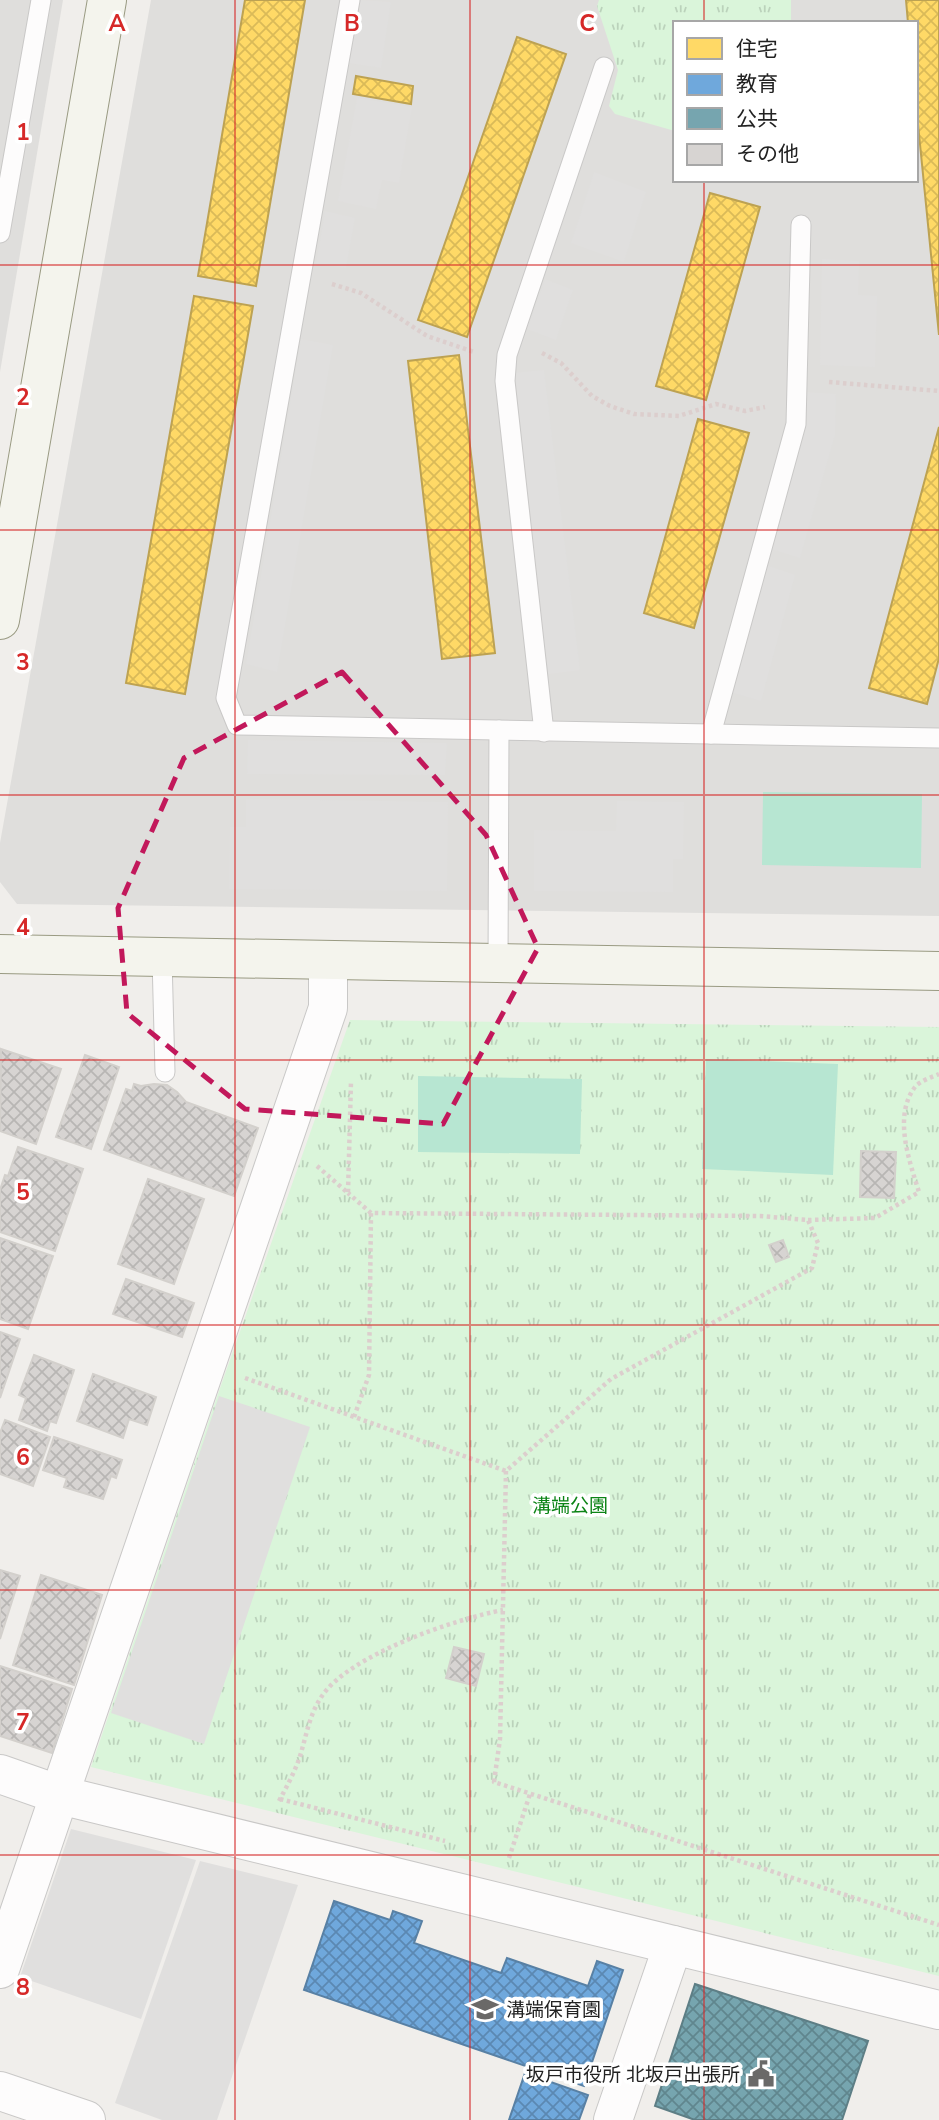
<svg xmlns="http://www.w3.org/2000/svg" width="939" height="2120" font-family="'Nunito Sans','Noto Sans JP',sans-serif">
  <defs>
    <pattern id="park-tufts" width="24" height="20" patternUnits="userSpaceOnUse" patternTransform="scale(1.75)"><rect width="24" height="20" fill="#daf5da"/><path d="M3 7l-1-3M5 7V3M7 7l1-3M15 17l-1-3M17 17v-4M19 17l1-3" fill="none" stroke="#bbd2bb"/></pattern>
    <pattern id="homes-cross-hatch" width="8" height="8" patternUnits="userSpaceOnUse" patternTransform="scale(1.75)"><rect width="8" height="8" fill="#ffd966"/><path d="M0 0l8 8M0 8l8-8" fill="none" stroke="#daba58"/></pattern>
    <pattern id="schools-cross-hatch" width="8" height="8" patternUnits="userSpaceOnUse" patternTransform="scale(1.75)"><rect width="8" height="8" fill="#6fa8dc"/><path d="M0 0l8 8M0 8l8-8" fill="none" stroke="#5b88b2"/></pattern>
    <pattern id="public-cross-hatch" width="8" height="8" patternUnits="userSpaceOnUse" patternTransform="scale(1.75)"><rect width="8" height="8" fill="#76a5af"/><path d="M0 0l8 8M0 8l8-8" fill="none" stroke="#60868e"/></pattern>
    <pattern id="building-cross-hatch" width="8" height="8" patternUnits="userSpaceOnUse" patternTransform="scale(1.75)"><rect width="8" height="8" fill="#d7d4d2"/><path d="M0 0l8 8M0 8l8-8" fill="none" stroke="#b8b6b4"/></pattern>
  </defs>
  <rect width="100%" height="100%" fill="#f0eeeb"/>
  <g fill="#dfdedc" fill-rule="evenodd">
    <path d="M0,0H63L0,372Z"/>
    <path d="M151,0H939V916L17,904L0,882V843ZM675,23H916V180H675Z"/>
  </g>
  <g fill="url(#park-tufts)">
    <path d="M599,0H791V23H675V131L615,114L609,106L618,70L597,6Z"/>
    <path d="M350,1020L939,1027V1976L91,1767L219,1391Z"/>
  </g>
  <g fill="#b7e6d2">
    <path d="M763,792L922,794L921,868L762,865Z"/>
    <path d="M706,1059L838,1064L833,1175L702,1169Z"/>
    <path d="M418,1076L582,1079L580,1154L418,1152Z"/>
  </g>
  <g fill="#e0dfde">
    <path d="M359,0L391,2L381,68L349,63Z"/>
    <path d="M357,98L412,107L399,183L382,180L376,209L338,201Z"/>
    <path d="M594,172L646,192L624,262L571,243Z"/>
    <path d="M325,211L355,218L346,268L316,264Z"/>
    <path d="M822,259L859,261L858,295L877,296L875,367L820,365Z"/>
    <path d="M545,279L573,290L556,340L527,329Z"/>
    <path d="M301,339L333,345L277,672L246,664Z"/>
    <path d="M544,370L580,670L548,674L512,373Z"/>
    <path d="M805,392L836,394L835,435L800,558L771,549Z"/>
    <path d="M766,565L795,575L761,701L731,692Z"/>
    <path d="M248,740L447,743L445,775L247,774Z"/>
    <path d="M246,799L448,802L447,891L229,889L230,827H246Z"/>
    <path d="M617,801L684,802L683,859H673V892L534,891V830L616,831Z"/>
    <path d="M219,1396L310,1427L204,1744L111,1713Z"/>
    <path d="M71,1829L196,1860L141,2019L20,1977Z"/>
    <path d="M200,1861L298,1885L217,2120H162L115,2103Z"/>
  </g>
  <g fill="url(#homes-cross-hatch)" stroke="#bda252" stroke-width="2">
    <path d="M245,0H305L256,286L198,276Z"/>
    <path d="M906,0H939V335L916,104V23H908Z"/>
    <path d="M517,37L566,54L467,337L418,320Z"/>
    <path d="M356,76L413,86L411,104L353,94Z"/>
    <path d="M710,193L760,207L706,400L656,386Z"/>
    <path d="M194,296L253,306L185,694L126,683Z"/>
    <path d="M459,355L495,653L442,659L408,361Z"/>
    <path d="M698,419L749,433L694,628L644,613Z"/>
    <path d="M939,427V658L927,704L869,688Z"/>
  </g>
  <g fill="url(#schools-cross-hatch)" stroke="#5880a4" stroke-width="2">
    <path d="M334,1901L390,1920L393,1911L422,1921L414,1943L501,1973L507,1958L588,1986L597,1961L623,1970L584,2086L304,1990Z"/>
    <path d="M525,2073L588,2095L579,2120H509Z"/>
  </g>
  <path fill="url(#public-cross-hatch)" stroke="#5d7e85" stroke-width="2" d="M695,1984L868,2041L842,2120H695L655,2106Z"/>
  <g fill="url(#building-cross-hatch)" stroke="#d3d0cc" stroke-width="2">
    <path d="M1,1049L61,1069L36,1144L0,1131Z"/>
    <path d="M85,1055L119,1067L91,1149L56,1137Z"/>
    <path d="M134,1084L141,1086L154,1084L167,1085L177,1092L186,1102L258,1128L234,1196L104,1150L126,1089L132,1091Z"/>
    <path d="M18,1147L83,1169L55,1251L0,1232V1190L5,1175L8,1176Z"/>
    <path d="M861,1151L896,1152L894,1198L860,1197Z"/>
    <path d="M148,1179L204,1199L174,1284L118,1264Z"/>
    <path d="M0,1238L53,1256L28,1329L0,1319Z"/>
    <path d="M783,1240L789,1257L776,1262L769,1245Z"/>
    <path d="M126,1279L194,1303L182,1337L113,1314Z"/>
    <path d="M0,1332L20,1339L0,1398Z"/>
    <path d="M34,1355L74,1370L56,1423L50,1421L47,1431L19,1420L26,1398L19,1395Z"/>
    <path d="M93,1374L156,1397L147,1425L129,1419L123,1438L77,1421Z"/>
    <path d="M5,1420L50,1437L33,1486L0,1474V1433Z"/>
    <path d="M54,1437L122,1460L116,1478L111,1476L103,1499L64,1487L67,1478L43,1470Z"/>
    <path d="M0,1570L20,1576L0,1639Z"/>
    <path d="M41,1575L102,1595L74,1685L13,1665Z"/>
    <path d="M454,1647L484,1654L476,1686L446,1678Z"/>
    <path d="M0,1666L72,1689L52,1753L0,1736Z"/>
  </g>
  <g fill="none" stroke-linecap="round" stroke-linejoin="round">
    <g stroke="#c9c8c7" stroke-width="21">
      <g id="lane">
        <path d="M350,0L226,698L237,725L711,734L796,424L801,225"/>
        <path d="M0,233L41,0"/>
        <path d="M544,732L505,381L507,355L604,67"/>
        <path d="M711,734L939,738"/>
        <path d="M162,958L165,1072"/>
        <path d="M498,964L499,730"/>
      </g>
    </g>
    <g stroke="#c9c8c7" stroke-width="40">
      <g id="street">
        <path d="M0,1774L60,1795L939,2010"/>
        <path d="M0,1969L328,1008V961"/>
        <path d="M0,2091L86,2120"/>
        <path d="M613,2120L673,1945"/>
      </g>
    </g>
    <g stroke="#999a82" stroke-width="40">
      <g id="secondary">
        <path d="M0,620L107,0"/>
        <path d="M0,954L939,971"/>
      </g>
    </g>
    <g stroke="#dccecd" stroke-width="4.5" stroke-dasharray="3.5 3.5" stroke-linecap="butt">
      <path d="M332,284L361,293L427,336L474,352"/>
      <path d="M542,353L561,363L592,396L610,406L634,414L679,416L716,404L745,411L765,407"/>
      <path d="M829,382L939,391"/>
      <path d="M317,1166L348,1193L351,1081"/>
      <path d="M808,1220L875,1218L919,1192C909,1160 893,1116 915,1087C920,1081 932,1077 939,1074"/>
      <path d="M245,1378L506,1471L611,1379L812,1268L818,1243L808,1220L760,1216L371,1213L348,1193"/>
      <path d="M354,1417L369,1375L371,1213"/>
      <path d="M506,1471L500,1739L494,1782L939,1925"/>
      <path d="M280,1799L445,1841"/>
      <path d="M279,1801C286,1788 293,1775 298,1762C306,1740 308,1716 322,1696C349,1655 455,1619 503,1610"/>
      <path d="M509,1858L530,1794"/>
    </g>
    <use href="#lane" stroke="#fdfcfc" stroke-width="19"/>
    <use href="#street" stroke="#fdfcfc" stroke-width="38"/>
    <use href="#secondary" stroke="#f4f4ed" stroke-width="38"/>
  </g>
  <path fill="none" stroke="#c2185b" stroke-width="5" stroke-dasharray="14 9" stroke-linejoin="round" d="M342,672L486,835L538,948L443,1124L245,1109L127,1013L118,908L184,758Z"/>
  <path fill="none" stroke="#d62828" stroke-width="2" stroke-opacity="0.55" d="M235,0V2120M470,0V2120M704,0V23M704,180V2120M0,265H939M0,530H939M0,795H939M0,1060H939M0,1325H939M0,1590H939M0,1855H939"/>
  <defs>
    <g id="school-bare" transform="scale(2.1)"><path d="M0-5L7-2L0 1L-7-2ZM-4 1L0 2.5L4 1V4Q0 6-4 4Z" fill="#6a6968" stroke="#fff" stroke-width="2.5" paint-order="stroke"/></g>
    <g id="civic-bare" transform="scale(2.1)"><path d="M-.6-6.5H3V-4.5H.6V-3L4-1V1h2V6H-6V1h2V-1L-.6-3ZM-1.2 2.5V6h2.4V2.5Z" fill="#6a6968" stroke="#fff" stroke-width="2.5" paint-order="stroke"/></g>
  </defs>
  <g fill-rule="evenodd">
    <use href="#school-bare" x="485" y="2009"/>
    <use href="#civic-bare" x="761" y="2074"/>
  </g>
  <g text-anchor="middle" stroke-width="7" stroke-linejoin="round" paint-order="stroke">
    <g font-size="19" fill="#0c8416" stroke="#fff">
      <text x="570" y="1512">溝端公園</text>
    </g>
    <g font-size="19" fill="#222" stroke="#fff" text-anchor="start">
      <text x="506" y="2016">溝端保育園</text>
      <text x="740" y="2081" text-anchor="end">坂戸市役所 北坂戸出張所</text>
    </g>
  </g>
  <g font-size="23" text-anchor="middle" font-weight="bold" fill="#d62828" stroke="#fff" stroke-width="7" stroke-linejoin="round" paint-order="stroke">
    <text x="117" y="31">A</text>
    <text x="352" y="31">B</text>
    <text x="587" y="31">C</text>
    <text x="23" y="140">1</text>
    <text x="23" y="405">2</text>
    <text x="23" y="670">3</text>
    <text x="23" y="935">4</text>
    <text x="23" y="1200">5</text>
    <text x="23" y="1465">6</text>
    <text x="23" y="1730">7</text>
    <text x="23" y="1995">8</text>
  </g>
  <rect x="673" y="21" width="245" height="161" fill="#ffffff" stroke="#a7a7a7" stroke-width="2"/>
  <rect x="687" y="38" width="35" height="21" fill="#ffd966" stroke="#a7a7a7" stroke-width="2"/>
  <text x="736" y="56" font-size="21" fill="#222222">住宅</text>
  <rect x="687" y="74" width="35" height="21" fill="#6fa8dc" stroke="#a7a7a7" stroke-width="2"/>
  <text x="736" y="91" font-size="21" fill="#222222">教育</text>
  <rect x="687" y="108" width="35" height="21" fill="#76a5af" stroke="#a7a7a7" stroke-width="2"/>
  <text x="736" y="126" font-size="21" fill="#222222">公共</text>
  <rect x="687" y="144" width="35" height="21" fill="#d7d4d2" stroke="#a7a7a7" stroke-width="2"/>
  <text x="736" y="161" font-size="21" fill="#222222">その他</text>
</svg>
